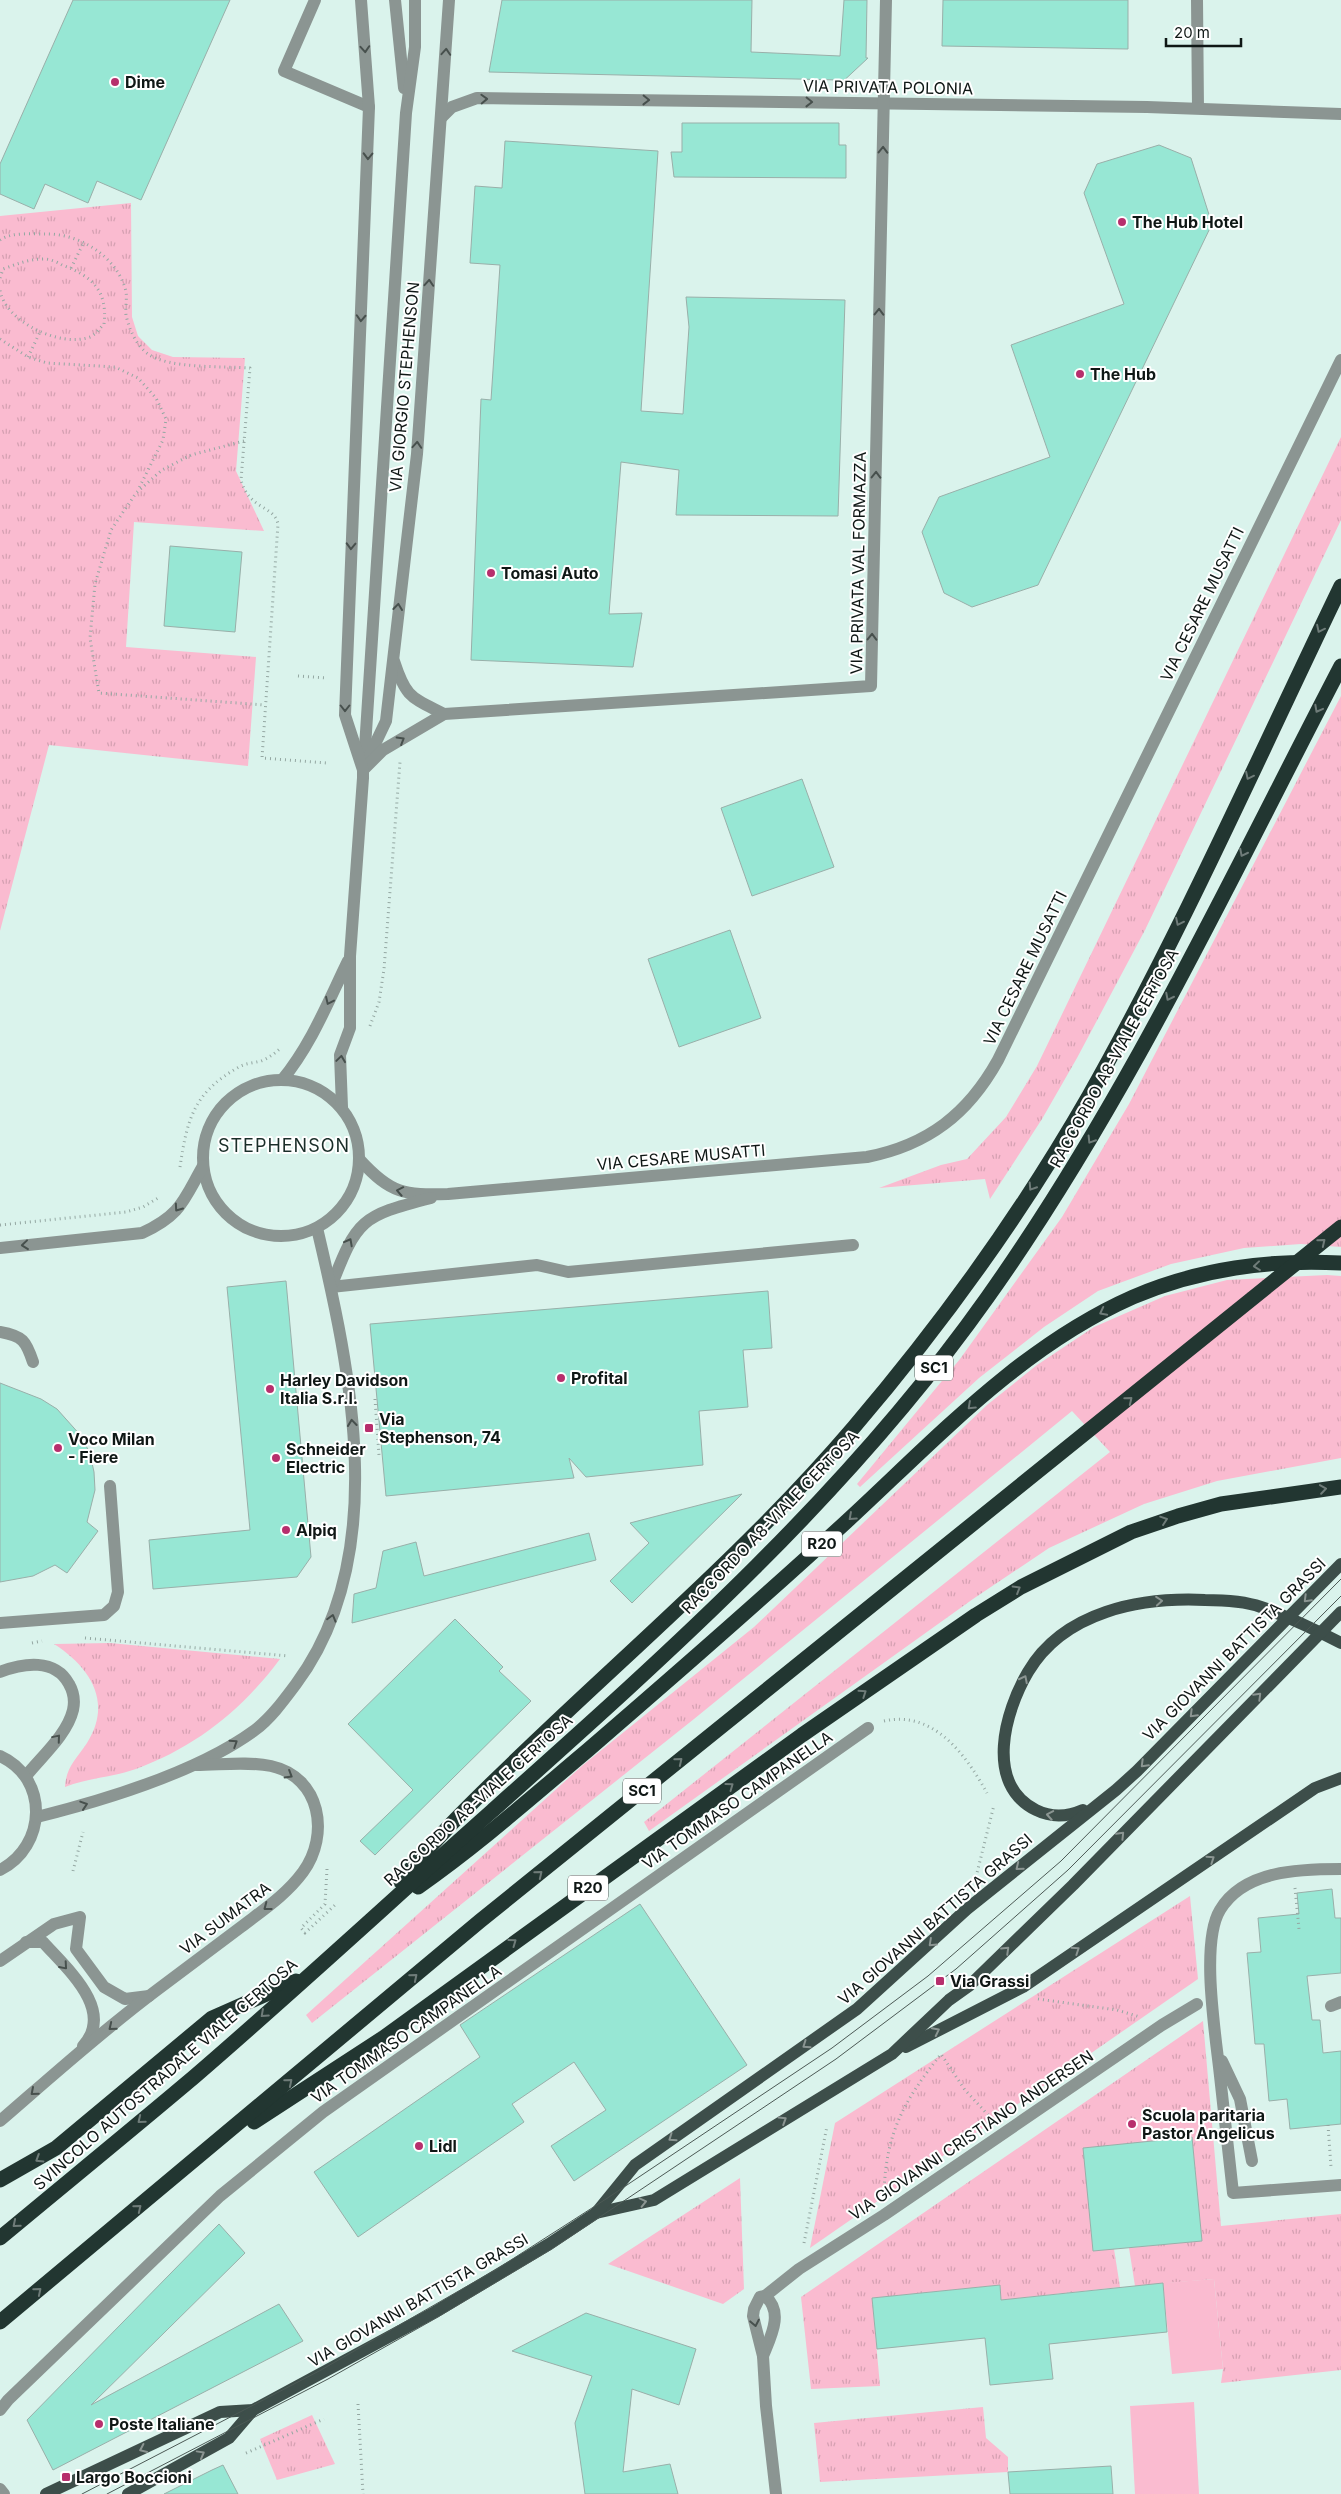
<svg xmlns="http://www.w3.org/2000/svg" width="1341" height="2494" font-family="Inter,sans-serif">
  <defs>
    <pattern id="grass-tufts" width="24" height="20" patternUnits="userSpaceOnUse" patternTransform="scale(1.25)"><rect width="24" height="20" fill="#fabbd0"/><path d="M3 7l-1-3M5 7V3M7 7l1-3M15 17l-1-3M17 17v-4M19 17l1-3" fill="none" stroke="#d5a0b2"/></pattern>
  </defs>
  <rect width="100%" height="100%" fill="#daf3ec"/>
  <g fill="url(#grass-tufts)">
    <path d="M131,203L132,317L138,336L152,350L173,357L245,358L236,471L264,531L134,522L126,647L256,657L248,766L49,745L0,931V216Z"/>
    <path d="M1341,437V520L1145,930L1077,1058L1042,1119L990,1199L985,1179L879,1188L941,1165L967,1159L1006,1117L1037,1066Z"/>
    <path d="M1341,696V1247L1301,1244L1244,1248L1171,1264L1098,1291L1044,1327L979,1378L860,1487L857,1484L960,1359L1062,1217L1129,1104Z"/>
    <path d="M1327,1275L1341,1276V1458L1217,1481L1144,1504L1049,1548L973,1599L649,1831L644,1822L1110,1452L1072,1411L694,1719L312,2023L306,2015L583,1765L754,1627L987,1405L1037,1365L1094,1327L1165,1296L1227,1280Z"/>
    <path d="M110,1643L280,1659C242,1710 196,1747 136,1769C113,1777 88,1778 65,1787C66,1767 77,1758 87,1743C113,1702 90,1667 54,1644Z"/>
    <path d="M1190,1896L1198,1979L810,2248L835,2123Z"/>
    <path d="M1203,2021L1221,2226L1341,2214V2370L1221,2383L1223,2369L1214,2279L1135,2286L1129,2248L1202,2241L1192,2137L1084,2148L1093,2251L1114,2249L1120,2287L1001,2300L1000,2285L872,2298L880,2386L811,2389L801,2297Z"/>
    <path d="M740,2178L744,2289L723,2304L608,2264Z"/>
    <path d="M983,2407L986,2438L1008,2457V2472L820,2482L814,2423Z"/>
    <path d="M312,2415L335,2464L277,2480L260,2439Z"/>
  </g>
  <g fill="#fabbd0">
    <path d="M1214,2279L1223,2369L1172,2374L1163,2283Z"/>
    <path d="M1194,2402L1199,2494H1135L1130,2406Z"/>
  </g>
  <g fill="#97e7d4" stroke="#99afa9">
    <path d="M73,0H230L141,200L97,181L88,203L45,184L34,209L0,194V164Z"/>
    <path d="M502,0H752L751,52L840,56L844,0H867L866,58H868L838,86L839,80L489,72Z"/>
    <path d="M943,0H1128V49L942,46Z"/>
    <path d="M682,123H839V145H846V178L674,177L671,152H682Z"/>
    <path d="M505,141L658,151L641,411L683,414L689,327L686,297L845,300L838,516L676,515L679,470L621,462L609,614L642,613L633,667L471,660L481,399L491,400L500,265L470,263L475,186L502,188Z"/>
    <path d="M1159,145L1191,158L1212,224L1038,585L972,607L944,593L922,532L939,497L1050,457L1011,345L1124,304L1084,193L1097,164Z"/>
    <path d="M170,546L242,552L235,632L164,626Z"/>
    <path d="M802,779L834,867L752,896L721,808Z"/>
    <path d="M730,930L761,1018L679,1047L648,959Z"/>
    <path d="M286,1281L311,1557L297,1577L153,1589L149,1540L250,1530L227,1287Z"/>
    <path d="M768,1291L772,1348L743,1350L748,1407L699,1411L703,1465L586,1477L569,1458L574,1478L386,1496L370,1324Z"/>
    <path d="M0,1383L41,1399L57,1409L82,1437L90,1454L94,1472L95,1490L87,1522L98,1531L67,1573L55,1565L33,1576L0,1582Z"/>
    <path d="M742,1494L632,1603L610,1581L649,1543L630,1523Z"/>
    <path d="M589,1533L596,1560L352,1623L354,1594L376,1588L383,1551L416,1542L424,1576Z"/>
    <path d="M455,1619L503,1667L499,1671L531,1701L375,1855L360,1841L413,1790L348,1724Z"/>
    <path d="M1332,1889L1335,1918H1341V1973L1307,1976L1312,2020H1320L1323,2053L1341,2051V2124L1290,2129L1287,2099L1269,2101L1264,2044H1255L1247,1953L1261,1952L1258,1918L1299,1914L1297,1893Z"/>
    <path d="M640,1904L747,2065L574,2181L551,2146L606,2110L574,2062L512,2104L524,2122L358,2237L314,2172L480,2057L460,2025Z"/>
    <path d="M1192,2137L1202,2241L1093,2251L1083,2148Z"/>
    <path d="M219,2224L245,2253L91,2405L279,2304L303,2341L53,2470L27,2420Z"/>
    <path d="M1163,2283L1167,2332L1049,2344L1053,2379L990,2385L985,2338L877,2349L872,2298L1000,2285L1001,2300Z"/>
    <path d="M586,2313L696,2349L679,2405L632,2389L623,2472L670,2464L678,2494H585L575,2423L592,2376L512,2351Z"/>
    <path d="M223,2465L238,2494H164L212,2470Z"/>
    <path d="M1111,2466L1113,2494H1010L1008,2472Z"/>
  </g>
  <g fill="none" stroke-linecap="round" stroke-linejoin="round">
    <g stroke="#94a7a2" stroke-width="3" stroke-dasharray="1 4" stroke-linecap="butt">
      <path d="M0,240C11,232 32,234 45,234C78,233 115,255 125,288C128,296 125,306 126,315C129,329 136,345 148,354C169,369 223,366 250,368L241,480C249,510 274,505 278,524L262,758L327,763"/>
      <path d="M71,268L84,242"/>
      <path d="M0,278L3,269C17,264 29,259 44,259C50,259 57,262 62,265C92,276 108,291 104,324C100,328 95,335 90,337C61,348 5,322 0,290"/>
      <path d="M0,339L28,357L47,363L115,367L138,378L156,398L166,419L163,440L138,490"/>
      <path d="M28,357L40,332"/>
      <path d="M244,441L191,455L162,470L136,493L111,530L95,584L90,638L99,693L265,705"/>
      <path d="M298,676L327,678"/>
      <path d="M370,1026L379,1002L384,969L400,762"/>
      <path d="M180,1167C187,1119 194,1092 239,1067C246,1063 254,1063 261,1061C269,1058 275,1053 281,1048"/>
      <path d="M0,1225L126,1212L143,1207L158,1198"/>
      <path d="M375,1399L379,1455"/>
      <path d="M85,1638L289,1656"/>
      <path d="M32,1643L42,1641"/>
      <path d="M884,1721C934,1710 966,1755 987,1793"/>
      <path d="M327,1869L325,1904L301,1928L305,1933L335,1905"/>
      <path d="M73,1871L83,1832"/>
      <path d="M976,1877L994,1805"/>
      <path d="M1295,1888L1299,1929"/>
      <path d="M1038,1999L1117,2010L1140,2017"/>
      <path d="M1328,2125L1331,2167"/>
      <path d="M884,2193C886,2132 904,2101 941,2054L965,2090L991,2118"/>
      <path d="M804,2243L827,2126"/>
      <path d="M358,2404L363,2494"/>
      <path d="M246,2453L324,2419"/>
    </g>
    <g stroke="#8b9592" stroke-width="12">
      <path d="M315,0L284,71L369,107"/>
      <path d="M395,0L404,88"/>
      <path d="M1197,0L1198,108"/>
      <path d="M441,118L452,107L477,98L1147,107L1341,114"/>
      <path d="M394,661C406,698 411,697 444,714"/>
      <path d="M364,763L406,113L415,47V0"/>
      <path d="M366,763L386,721L417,454L449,0"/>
      <path d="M363,770L383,750L444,714L871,686L886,0"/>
      <circle cx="281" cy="1158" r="78"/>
      <path d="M282,1080C311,1045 328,1002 348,961"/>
      <path d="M342,1107L340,1055L350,1028V956L363,778V770L345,715L369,107L361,0"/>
      <path d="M360,1160C391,1194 404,1195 448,1194L867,1157C928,1145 968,1114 998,1060L1341,360"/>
      <path d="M0,1248L142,1233C181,1215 183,1201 203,1166"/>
      <path d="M331,1287L537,1265L568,1272L853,1245"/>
      <path d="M331,1287C357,1219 361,1216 431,1198"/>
      <path d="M0,1332C23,1336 26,1341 33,1362"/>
      <path d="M0,1623L104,1615L114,1606L118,1592L110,1486"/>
      <path d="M0,1672C23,1663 55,1658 69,1684C73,1691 75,1701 73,1710C67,1735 41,1757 26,1776"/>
      <path d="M0,1756C49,1778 47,1846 0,1870"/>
      <path d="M37,1817C105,1800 199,1771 255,1730C271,1718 284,1700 296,1684C391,1556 351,1372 317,1228"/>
      <path d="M1341,1869C1300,1869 1244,1870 1220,1910C1200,1943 1216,2037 1220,2076C1224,2115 1229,2154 1233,2193L1341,2185"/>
      <path d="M26,1942H43C66,1968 116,2010 83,2046"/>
      <path d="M0,1961L54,1924L80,1917L76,1949L104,1987L125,1999L149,1996"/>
      <path d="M1331,2006L1341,2002"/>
      <path d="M1222,2061L1240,2099L1252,2161"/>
      <path d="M0,2121C51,2077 102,2031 157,1990C185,1969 213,1948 241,1927C263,1910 286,1895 303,1872C330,1835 321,1777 271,1766C247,1761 220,1765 196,1765"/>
      <path d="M763,2356C771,2336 784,2312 765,2296"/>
      <path d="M0,2410L8,2400L220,2196L323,2112L868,1728"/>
      <path d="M0,2489L4,2494"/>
      <path d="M776,2494L766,2406L763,2356L753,2316L754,2309L760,2297L765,2296L799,2269L884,2215L1162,2025L1197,2004"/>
    </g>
    <g stroke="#3d4e4a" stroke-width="12">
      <path d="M1083,1810C1067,1817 1052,1818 1036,1810C984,1784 1005,1711 1028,1672C1064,1611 1141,1597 1205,1600C1224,1600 1244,1601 1261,1607C1289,1617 1316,1630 1341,1643"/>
      <path d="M906,2047L1023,1987L1315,1788L1341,1778"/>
      <path d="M596,2213L654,2200L892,2054L949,2000L970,1985L1073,1885L1341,1612"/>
      <path d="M46,2494L220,2412L253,2410L435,2312L549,2244L596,2213L635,2165L857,2009L967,1909L1116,1790L1137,1771L1341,1564"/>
      <path d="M128,2494L229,2438L253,2410"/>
    </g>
    <g stroke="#223631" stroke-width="15">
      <path d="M400,1881C420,1859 439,1836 460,1815C589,1684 734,1568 854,1427C941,1325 1022,1213 1089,1096C1182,931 1259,756 1341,586"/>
      <path d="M418,1887C478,1845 532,1797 588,1750C675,1675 761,1600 846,1522C935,1440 1020,1347 1133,1297C1198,1269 1271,1259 1341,1263"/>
      <path d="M254,2122L383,2038L802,1735L976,1615L1021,1587L1131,1532L1178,1516L1221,1504L1341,1487"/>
      <path d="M0,2180L56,2148L212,2018L296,1981"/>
      <path d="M0,2238C65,2184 130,2131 194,2077C295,1990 393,1899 492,1811C669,1653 849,1493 987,1298C1127,1101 1230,879 1341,666"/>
      <path d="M0,2322L480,1921L1341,1227"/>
    </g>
    <g stroke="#4c5955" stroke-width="1">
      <path d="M82,2494L321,2370L497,2269L606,2199L832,2048L928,1976L1061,1861L1341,1579"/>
      <path d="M107,2494L328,2379L438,2317L552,2249L836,2059L956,1969L1068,1870L1341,1596"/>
    </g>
  </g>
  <defs><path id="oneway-chevron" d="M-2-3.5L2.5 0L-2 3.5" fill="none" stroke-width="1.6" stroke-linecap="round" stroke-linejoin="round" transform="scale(1.25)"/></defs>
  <g stroke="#47504d">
    <use href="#oneway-chevron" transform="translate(365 49) rotate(86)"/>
    <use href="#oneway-chevron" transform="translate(446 52) rotate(-86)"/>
    <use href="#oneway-chevron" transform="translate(484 99) rotate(-2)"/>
    <use href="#oneway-chevron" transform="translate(646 100) rotate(1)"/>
    <use href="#oneway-chevron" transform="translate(809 102) rotate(1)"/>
    <use href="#oneway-chevron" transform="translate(883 150) rotate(-89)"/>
    <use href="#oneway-chevron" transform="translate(368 156) rotate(91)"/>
    <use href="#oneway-chevron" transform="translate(429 283) rotate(-86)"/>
    <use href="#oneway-chevron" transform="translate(879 312) rotate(-89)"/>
    <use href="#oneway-chevron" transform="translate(361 318) rotate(93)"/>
    <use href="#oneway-chevron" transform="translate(417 445) rotate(-86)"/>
    <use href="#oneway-chevron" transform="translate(876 475) rotate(-89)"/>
    <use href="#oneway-chevron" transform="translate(351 546) rotate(92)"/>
    <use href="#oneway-chevron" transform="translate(398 607) rotate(-83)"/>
    <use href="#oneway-chevron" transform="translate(872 637) rotate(-89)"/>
    <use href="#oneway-chevron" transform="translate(345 708) rotate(90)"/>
    <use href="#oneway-chevron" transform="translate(401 740) rotate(-31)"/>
    <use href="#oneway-chevron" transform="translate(329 1001) rotate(115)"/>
    <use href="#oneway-chevron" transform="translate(341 1059) rotate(-82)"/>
    <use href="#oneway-chevron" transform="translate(400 1191) rotate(-169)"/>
    <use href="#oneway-chevron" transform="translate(178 1208) rotate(125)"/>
    <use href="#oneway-chevron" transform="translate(349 1242) rotate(-62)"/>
    <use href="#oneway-chevron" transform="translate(25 1245) rotate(174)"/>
    <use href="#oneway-chevron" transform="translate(352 1423) rotate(-96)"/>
    <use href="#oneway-chevron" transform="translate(332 1618) rotate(-74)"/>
    <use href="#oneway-chevron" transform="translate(57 1738) rotate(-50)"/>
    <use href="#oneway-chevron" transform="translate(234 1743) rotate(-33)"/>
    <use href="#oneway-chevron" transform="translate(289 1775) rotate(31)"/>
    <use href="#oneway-chevron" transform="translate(84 1805) rotate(-18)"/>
    <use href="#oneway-chevron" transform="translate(267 1907) rotate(143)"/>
    <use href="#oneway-chevron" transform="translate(64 1966) rotate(49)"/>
    <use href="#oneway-chevron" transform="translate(112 2027) rotate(141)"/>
    <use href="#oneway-chevron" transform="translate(34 2092) rotate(139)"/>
    <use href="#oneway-chevron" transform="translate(755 2323) rotate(79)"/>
  </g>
  <g stroke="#6f7c79">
    <use href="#oneway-chevron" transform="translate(1320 629) rotate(116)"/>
    <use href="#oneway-chevron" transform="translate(1318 709) rotate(118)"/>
    <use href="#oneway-chevron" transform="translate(1249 776) rotate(116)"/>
    <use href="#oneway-chevron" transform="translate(1243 853) rotate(117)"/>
    <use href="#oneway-chevron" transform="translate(1179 922) rotate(116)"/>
    <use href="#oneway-chevron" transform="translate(1169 997) rotate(117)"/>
    <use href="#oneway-chevron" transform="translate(1091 1140) rotate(122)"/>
    <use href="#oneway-chevron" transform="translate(1032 1187) rotate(123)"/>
    <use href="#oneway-chevron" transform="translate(1322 1242) rotate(-39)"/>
    <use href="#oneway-chevron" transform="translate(1257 1266) rotate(174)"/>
    <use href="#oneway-chevron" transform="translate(1103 1312) rotate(153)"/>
    <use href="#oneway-chevron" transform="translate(1129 1400) rotate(-39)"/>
    <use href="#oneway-chevron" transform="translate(971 1406) rotate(137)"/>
    <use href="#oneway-chevron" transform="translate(1323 1489) rotate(-8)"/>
    <use href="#oneway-chevron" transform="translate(852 1517) rotate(138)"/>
    <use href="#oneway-chevron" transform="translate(1164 1520) rotate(-19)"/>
    <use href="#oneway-chevron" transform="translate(1017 1589) rotate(-31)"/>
    <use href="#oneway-chevron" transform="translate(863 1693) rotate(-34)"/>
    <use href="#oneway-chevron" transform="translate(679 1761) rotate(-39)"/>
    <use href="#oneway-chevron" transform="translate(730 1786) rotate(-36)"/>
    <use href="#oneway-chevron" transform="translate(539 1874) rotate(-39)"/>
    <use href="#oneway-chevron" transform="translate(513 1942) rotate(-36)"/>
    <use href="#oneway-chevron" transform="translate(414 1977) rotate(-40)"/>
    <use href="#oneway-chevron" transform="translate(264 2014) rotate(138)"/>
    <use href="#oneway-chevron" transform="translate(289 2082) rotate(-40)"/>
    <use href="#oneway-chevron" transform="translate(141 2120) rotate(141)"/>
    <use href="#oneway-chevron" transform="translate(39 2159) rotate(148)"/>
    <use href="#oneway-chevron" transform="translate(138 2208) rotate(-39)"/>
    <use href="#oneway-chevron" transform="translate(16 2224) rotate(140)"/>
    <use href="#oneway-chevron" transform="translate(38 2291) rotate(-40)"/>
  </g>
  <g stroke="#8b9592">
    <use href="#oneway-chevron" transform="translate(1307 1599) rotate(135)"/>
    <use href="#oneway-chevron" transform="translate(1159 1601) rotate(-5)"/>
    <use href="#oneway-chevron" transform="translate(1024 1679) rotate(-63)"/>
    <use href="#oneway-chevron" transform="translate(1258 1696) rotate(-45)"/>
    <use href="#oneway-chevron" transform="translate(1193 1714) rotate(135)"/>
    <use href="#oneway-chevron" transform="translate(1144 1764) rotate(135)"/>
    <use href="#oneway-chevron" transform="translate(1050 1815) rotate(-170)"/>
    <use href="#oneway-chevron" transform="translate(1121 1835) rotate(-46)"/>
    <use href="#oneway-chevron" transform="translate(1211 1859) rotate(-34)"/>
    <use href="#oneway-chevron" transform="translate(1019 1867) rotate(141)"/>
    <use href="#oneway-chevron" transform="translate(932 1943) rotate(137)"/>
    <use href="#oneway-chevron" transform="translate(1006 1950) rotate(-44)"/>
    <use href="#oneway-chevron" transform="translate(1076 1950) rotate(-34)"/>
    <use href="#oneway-chevron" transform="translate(936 2031) rotate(-27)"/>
    <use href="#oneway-chevron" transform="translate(806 2045) rotate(145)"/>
    <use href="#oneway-chevron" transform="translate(783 2120) rotate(-32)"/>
    <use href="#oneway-chevron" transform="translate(672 2138) rotate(145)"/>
    <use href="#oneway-chevron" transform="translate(643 2202) rotate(-13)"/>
    <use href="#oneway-chevron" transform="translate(143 2449) rotate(155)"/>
    <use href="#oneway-chevron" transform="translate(201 2454) rotate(-29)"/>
  </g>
  <g fill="#b72f6d" stroke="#fff" stroke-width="2">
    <circle cx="115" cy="82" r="5"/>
    <circle cx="1122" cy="222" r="5"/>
    <circle cx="1080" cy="374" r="5"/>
    <circle cx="491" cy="573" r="5"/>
    <circle cx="561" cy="1378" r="5"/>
    <circle cx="270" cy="1389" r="5"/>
    <rect x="364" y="1423" width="10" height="10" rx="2.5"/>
    <circle cx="58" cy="1448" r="5"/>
    <circle cx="276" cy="1458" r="5"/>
    <circle cx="286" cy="1530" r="5"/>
    <rect x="935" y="1976" width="10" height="10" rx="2.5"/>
    <circle cx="1132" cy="2124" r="5"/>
    <circle cx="419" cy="2146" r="5"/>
    <circle cx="99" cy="2424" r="5"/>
    <rect x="61" y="2472" width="10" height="10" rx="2.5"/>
  </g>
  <g text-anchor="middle" stroke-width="4" stroke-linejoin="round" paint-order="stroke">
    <g fill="#fff" stroke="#575d5b" stroke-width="1">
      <rect x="915" y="1355.5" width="38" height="25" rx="4"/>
      <rect x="802" y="1531.5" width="40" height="25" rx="4"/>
      <rect x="623" y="1778.5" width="38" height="25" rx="4"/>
      <rect x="568" y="1875.5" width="40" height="25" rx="4"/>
    </g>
    <g font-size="15" font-weight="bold" fill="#0f1715">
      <text x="934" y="1373">SC1</text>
      <text x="822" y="1549">R20</text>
      <text x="642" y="1796">SC1</text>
      <text x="588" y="1893">R20</text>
    </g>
    <g font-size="16" font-weight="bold" fill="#0f1715" stroke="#fff" text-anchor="start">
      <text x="125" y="88">Dime</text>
      <text x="1132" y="228">The Hub Hotel</text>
      <text x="1090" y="380">The Hub</text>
      <text x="501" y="579">Tomasi Auto</text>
      <text x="571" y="1384">Profital</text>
      <text x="280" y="1386">Harley Davidson<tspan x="280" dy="18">Italia S.r.l.</tspan></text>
      <text x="379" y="1425">Via<tspan x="379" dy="18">Stephenson, 74</tspan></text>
      <text x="68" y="1445">Voco Milan<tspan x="68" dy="18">- Fiere</tspan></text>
      <text x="286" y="1455">Schneider<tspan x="286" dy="18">Electric</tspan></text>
      <text x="296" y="1536">Alpiq</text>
      <text x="950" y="1987">Via Grassi</text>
      <text x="1142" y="2121">Scuola paritaria<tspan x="1142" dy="18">Pastor Angelicus</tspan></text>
      <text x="429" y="2152">Lidl</text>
      <text x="109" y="2430">Poste Italiane</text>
      <text x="76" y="2483">Largo Boccioni</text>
    </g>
    <g font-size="16" fill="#0f1715" stroke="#fff">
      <text transform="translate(888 87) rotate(1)" y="6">VIA PRIVATA POLONIA</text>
      <text transform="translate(404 387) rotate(-85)" y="6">VIA GIORGIO STEPHENSON</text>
      <text transform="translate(858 563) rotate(-89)" y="6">VIA PRIVATA VAL FORMAZZA</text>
      <text transform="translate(1202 604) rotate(-64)" y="6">VIA CESARE MUSATTI</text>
      <text transform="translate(1025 968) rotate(-64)" y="6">VIA CESARE MUSATTI</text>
      <text transform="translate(1114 1058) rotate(-61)" y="6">RACCORDO A8-VIALE CERTOSA</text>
      <text transform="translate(681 1157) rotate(-5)" y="6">VIA CESARE MUSATTI</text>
      <text transform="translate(770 1522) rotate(-46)" y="6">RACCORDO A8-VIALE CERTOSA</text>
      <text transform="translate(1234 1649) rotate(-45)" y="6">VIA GIOVANNI BATTISTA GRASSI</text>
      <text transform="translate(478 1800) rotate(-42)" y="6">RACCORDO A8-VIALE CERTOSA</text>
      <text transform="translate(737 1800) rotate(-35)" y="6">VIA TOMMASO CAMPANELLA</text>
      <text transform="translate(225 1918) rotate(-37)" y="6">VIA SUMATRA</text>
      <text transform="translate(935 1919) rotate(-41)" y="6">VIA GIOVANNI BATTISTA GRASSI</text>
      <text transform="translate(406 2034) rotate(-35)" y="6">VIA TOMMASO CAMPANELLA</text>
      <text transform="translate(165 2074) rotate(-41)" y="6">SVINCOLO AUTOSTRADALE VIALE CERTOSA</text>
      <text transform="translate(971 2135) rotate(-34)" y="6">VIA GIOVANNI CRISTIANO ANDERSEN</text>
      <text transform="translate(418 2300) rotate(-30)" y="6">VIA GIOVANNI BATTISTA GRASSI</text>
    </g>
    <g font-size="18" letter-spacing="1" fill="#1a2e29" stroke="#fff">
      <text x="284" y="1152">STEPHENSON</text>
    </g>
  </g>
  <path d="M1166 38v8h75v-8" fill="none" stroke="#0f1715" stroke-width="2.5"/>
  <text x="1174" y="38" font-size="15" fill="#0f1715" stroke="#ffffff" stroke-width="4" paint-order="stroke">20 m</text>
</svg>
